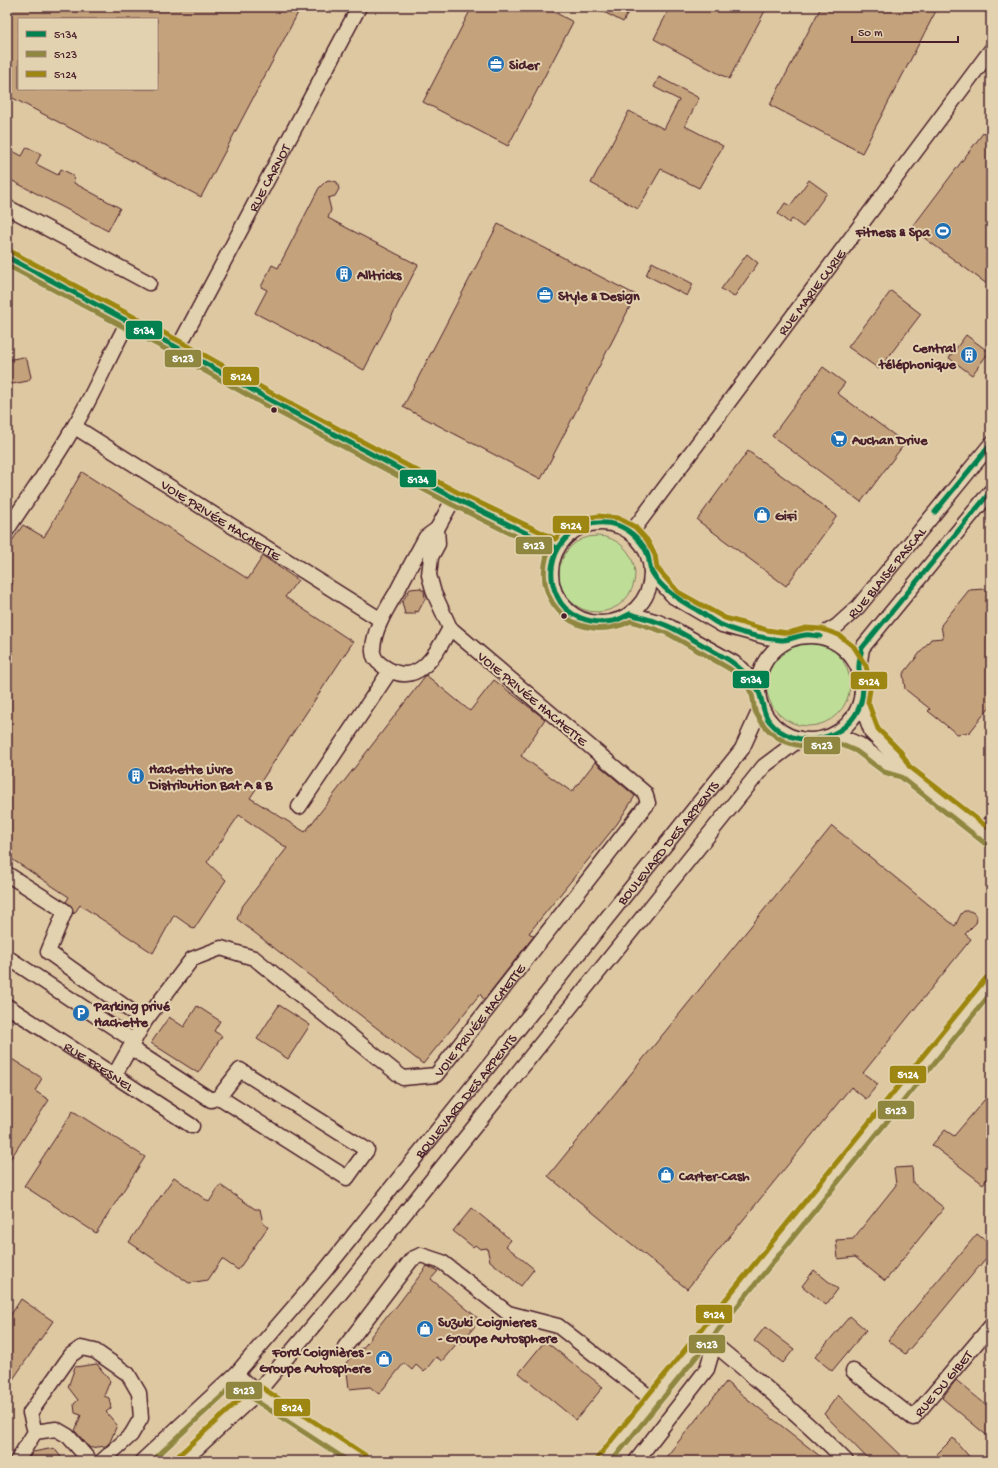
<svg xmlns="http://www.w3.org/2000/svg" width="998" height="1468" font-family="'Gochi Hand',sans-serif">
  <rect width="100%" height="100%" fill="#dec8a2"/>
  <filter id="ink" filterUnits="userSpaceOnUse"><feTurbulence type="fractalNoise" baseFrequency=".025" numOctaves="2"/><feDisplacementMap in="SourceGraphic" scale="8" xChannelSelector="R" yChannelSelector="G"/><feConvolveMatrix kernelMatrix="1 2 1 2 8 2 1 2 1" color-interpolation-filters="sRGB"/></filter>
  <g filter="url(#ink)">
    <g fill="#bedd96" stroke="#847e60">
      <circle cx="597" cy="574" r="38"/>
      <circle cx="808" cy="684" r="42"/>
    </g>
    <g fill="#c4a27c" stroke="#4a1f2b" fill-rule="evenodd">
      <path d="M7,7H301L201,197L7,95ZM19,19H157V89H19Z"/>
      <path d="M472,7H545L573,22L508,146L423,102Z"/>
      <path d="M594,7H631L623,22Z"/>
      <path d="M670,7H767L729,79L654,39Z"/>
      <path d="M821,7H938L862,153L770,105Z"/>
      <path d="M659,77L699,98L685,126L723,146L699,188L661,169L638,209L591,183L629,111L664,129L679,100L654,87Z"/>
      <path d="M991,131V287L915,231L914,225L983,133Z"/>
      <path d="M27,147L41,154L36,164L58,175L61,169L73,175L74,183L120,208L108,231L7,178V148L22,156Z"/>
      <path d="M329,180L337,182L339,189L335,196L328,198L331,210L328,218L418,265L364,370L255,313L267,290L261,287L272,265L278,268L319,188L326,181Z"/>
      <path d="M809,180L827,193L803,227L792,219L789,223L778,214L785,203L790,206Z"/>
      <path d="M498,224L636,295L541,479L403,407Z"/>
      <path d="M747,254L758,263L734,297L721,289Z"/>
      <path d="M652,262L693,284L687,296L646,275Z"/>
      <path d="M891,291L921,314L879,369L848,347Z"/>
      <path d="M966,335L989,352L972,375L949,358Z"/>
      <path d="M23,357L27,360L31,377L28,381L7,385V360Z"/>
      <path d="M823,367L845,383L837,393L905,443L861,502L772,436Z"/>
      <path d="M748,451L837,516L786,586L697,520Z"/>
      <path d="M82,472L248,579L263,556L298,580L285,597L353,642L250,798L305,832L426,675L470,711L494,680L545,719L521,756L572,792L595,762L635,796L617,824L529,933L534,936L484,1000L480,994L423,1064L237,919L241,908L287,848L239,815L207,862L226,880L194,929L174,915L153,953L80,905L74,914L73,913L72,907L66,902L69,897L7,856V592L13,583L7,580V548L23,525L44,537Z"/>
      <path d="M421,588V590H424L425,599L418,612L415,611V614H405L402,602L410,589Z"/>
      <path d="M985,589L991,594V705L970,732L957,734L928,711L930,709L905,689L903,674L931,639L943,638L941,625L969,590Z"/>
      <path d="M832,826L955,926L961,914L964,911H970L974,913L977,919L976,923L965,934L971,939L863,1073L878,1084L866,1099L851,1087L687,1289L548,1176Z"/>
      <path d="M279,1005L310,1025L288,1059L257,1039Z"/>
      <path d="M197,1006L220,1021L214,1031L222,1036L198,1073L151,1043L169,1017L184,1027Z"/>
      <path d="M7,1056L42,1078L35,1091L49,1100L7,1164Z"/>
      <path d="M991,1092V1174L983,1184L932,1145L945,1130L954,1136Z"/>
      <path d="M73,1111L145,1157L96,1233L24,1186Z"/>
      <path d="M912,1167L913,1183L944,1208L885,1281L855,1257L838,1259L836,1240L853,1239L896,1185L894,1168Z"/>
      <path d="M174,1177L209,1202L220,1185L255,1209H260L263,1223L268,1227L238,1270L222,1259L208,1280L189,1283L129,1242Z"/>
      <path d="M472,1208L511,1240L506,1246L534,1269L521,1286L490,1261L487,1248L480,1249L475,1245L473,1247L453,1231Z"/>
      <path d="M977,1234L991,1245V1252L935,1320L905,1354L888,1340Z"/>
      <path d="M427,1266L438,1271L431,1279L480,1320L460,1344L458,1342L442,1361L436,1357L424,1372L416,1365L412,1370L404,1363L379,1394L370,1387L349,1389L346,1363L358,1349L363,1348L371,1338V1336L389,1313L396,1307Z"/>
      <path d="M814,1270L838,1289L826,1305L802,1286Z"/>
      <path d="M21,1299L53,1321L7,1388V1321Z"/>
      <path d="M850,1316L866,1330L832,1371L815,1357Z"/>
      <path d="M765,1327L794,1349L783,1363L754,1341Z"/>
      <path d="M545,1341L603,1387L576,1420L519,1373Z"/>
      <path d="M97,1364L110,1381L104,1396L109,1398L111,1408L106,1412L117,1425L110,1442L106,1446L90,1448L75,1431L81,1415L75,1413L74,1404L78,1400L68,1387L75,1367Z"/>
      <path d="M956,1380L991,1409V1439L942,1398Z"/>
      <path d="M726,1382L826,1461H663Z"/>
      <path d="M838,1395L906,1461H870L824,1414Z"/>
      <path d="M953,1438L973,1461H930Z"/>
      <path d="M54,1448L64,1461H27L33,1452Z"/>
    </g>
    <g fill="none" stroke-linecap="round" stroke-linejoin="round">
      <g stroke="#4a1f2b" stroke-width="17">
        <g id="minor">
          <path d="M7,207L149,283"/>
          <path d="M7,257L178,348L270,400L454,498L557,548"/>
          <path id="s1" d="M178,348L359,7"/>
          <path id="s2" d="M75,427L381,620"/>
          <circle cx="601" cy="573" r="50"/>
          <path d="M437,529L454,498"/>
          <path d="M7,530C29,496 55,461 75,425C95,392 109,356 128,322"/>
          <path id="s3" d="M631,533L991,50"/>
          <path d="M651,571L674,597L722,625L766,637L788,640"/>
          <path d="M630,614L658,622L670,627L734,663L742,669L758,691"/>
          <circle cx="810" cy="688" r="52"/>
          <path id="s4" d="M820,636L837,626L858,607L991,444"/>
          <path d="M859,668L862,648L991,491"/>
          <path d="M861,703L872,733L895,756L904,771"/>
          <path d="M835,734L860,745L888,766L904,771L991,839"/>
          <path d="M299,807L390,671"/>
          <path d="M983,832L991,823"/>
          <path id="s5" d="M7,874L65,911L48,952L145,1021L192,959L221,948L254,958L403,1078L436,1075L648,803L645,793L450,628L434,593L429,575L431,557L438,544L437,529L426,537C416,555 406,574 396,593C386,610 374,629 373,649C372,657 377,662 383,666C417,690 436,655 450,628"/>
          <path d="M10,959L134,1041"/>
          <path id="s6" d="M7,1006L192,1126"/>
          <path d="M131,1048L211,1100L219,1097L240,1070L367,1150L347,1178L219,1097"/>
          <path d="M114,1076L145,1021"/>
          <path d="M703,1335C752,1375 801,1416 846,1461"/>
          <path d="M345,1347L412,1259L421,1255L442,1262L508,1313L558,1326L652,1399"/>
          <path id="s7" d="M853,1371L913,1418L991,1326"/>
          <path d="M236,1374L257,1393L361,1461"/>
          <path d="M35,1432L56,1429L68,1436L90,1461"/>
          <path d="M17,1461L35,1432L30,1413L71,1355L81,1348L95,1351L128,1374L139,1393L141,1418L131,1435L102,1461"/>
          <path id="s8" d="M142,1461L236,1374L324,1272L742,749L761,707"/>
          <path d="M183,1461L257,1393L344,1289L764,766L800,739"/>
          <path d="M603,1461L991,982"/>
          <path d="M636,1461L707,1369L714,1345"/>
        </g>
      </g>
      <use href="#minor" stroke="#e3d2af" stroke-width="14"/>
      <g stroke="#e3d2af" stroke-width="8">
        <g id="bus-1">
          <path d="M7,257L178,348L270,400L454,498L557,548"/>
          <path d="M935,512L991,444"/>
          <path d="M630,614C643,618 658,621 670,627C684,634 697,642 710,649C719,655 730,659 738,667C747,674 756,684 760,695C763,704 763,713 769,721C795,753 850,741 861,702C865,687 861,682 859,669C858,662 861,655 862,648L991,491"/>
          <path d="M630,614C625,616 619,620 613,621C592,625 566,617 557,596C538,556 574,512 617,525C631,530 644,543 648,556C650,562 649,569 653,574C663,590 680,601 697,610C704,614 710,619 717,623C736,632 760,638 781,640C790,640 796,636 805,635C810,634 815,636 820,636"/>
        </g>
      </g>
      <g stroke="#e3d2af" stroke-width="8">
        <g id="bus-2">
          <path d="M7,265L175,354L267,406L451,504L548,552C530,605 581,646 631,621L667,633L730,669C738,675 748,685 752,695C754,701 753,707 756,713C772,744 804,753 835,742L856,751L884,772L901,777L987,845"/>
          <path d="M152,1461L236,1383L253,1399L348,1461"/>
          <path d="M612,1461L991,993"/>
        </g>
      </g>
      <g stroke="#e3d2af" stroke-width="8">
        <g id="bus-3">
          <path d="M10,251L181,342L273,394L457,492L555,539L564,529L581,519L599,516L618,518L635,527L647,540L655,555L657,568L678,592L725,618L767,630L788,633L806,628L822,629L839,635L854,647L866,666L869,678L870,690L868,702L878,729L901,752L909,766L991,830"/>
          <path d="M178,1456L252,1388L256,1386L261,1387L365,1455"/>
          <path d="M598,1457L986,978"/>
        </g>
      </g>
      <use href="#bus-1" stroke="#00814f" stroke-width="5"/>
      <use href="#bus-2" stroke="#8f863f" stroke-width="5"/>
      <use href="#bus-3" stroke="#9d8611" stroke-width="5"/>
    </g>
  </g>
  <defs>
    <g id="office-disc" transform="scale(0.9)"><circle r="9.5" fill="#1f6fb2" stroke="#e3d2af"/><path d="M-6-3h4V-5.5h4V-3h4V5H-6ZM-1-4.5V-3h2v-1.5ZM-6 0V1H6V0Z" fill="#fff"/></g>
    <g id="stadium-disc" transform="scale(0.9)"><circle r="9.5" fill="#1f6fb2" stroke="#e3d2af"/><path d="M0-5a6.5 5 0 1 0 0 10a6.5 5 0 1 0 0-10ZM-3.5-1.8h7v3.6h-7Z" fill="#fff"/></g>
    <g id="building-disc" transform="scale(0.9)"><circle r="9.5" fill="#1f6fb2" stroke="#e3d2af"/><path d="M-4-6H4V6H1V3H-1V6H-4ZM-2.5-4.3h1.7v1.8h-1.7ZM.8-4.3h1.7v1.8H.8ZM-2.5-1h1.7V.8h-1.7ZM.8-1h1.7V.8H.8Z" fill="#fff"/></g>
    <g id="supermarket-disc" transform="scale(0.9)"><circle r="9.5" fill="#1f6fb2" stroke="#e3d2af"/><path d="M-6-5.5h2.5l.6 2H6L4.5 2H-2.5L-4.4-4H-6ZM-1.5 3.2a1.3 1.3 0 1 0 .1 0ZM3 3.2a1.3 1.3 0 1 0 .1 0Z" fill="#fff"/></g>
    <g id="shop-disc" transform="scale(0.9)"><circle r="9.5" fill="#1f6fb2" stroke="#e3d2af"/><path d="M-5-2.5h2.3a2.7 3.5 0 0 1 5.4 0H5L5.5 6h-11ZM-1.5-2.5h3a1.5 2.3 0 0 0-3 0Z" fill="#fff"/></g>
    <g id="parking-disc" transform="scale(0.9)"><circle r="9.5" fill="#1f6fb2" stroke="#e3d2af"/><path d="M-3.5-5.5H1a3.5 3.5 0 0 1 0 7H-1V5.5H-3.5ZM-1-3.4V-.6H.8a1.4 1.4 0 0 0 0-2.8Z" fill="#fff"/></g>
  </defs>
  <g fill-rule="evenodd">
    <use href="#office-disc" x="496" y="64"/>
    <use href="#stadium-disc" x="943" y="231"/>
    <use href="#building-disc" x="344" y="274"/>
    <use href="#office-disc" x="545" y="295"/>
    <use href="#building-disc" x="969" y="355"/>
    <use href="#supermarket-disc" x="839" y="439"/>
    <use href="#shop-disc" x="762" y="515"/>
    <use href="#building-disc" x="136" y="776"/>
    <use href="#parking-disc" x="81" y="1013"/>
    <use href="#shop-disc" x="666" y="1175"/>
    <use href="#shop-disc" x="425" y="1329"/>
    <use href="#shop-disc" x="384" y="1359"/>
  </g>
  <g fill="#4a1f2b" stroke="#e3d2af" stroke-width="1.5">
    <circle cx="274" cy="410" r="3.5"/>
    <circle cx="564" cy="616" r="3.5"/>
  </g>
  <g text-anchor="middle" stroke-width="4" stroke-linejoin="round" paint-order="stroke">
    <g font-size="14" font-weight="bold" fill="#4a1f2b" stroke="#e3d2af" text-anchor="start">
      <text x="509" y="69">Sider</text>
      <text x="930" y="236" text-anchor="end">Fitness &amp; Spa</text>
      <text x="357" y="279">Alltricks</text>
      <text x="558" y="300">Style &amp; Design</text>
      <text x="956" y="352" text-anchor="end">Central<tspan x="956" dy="16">téléphonique</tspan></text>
      <text x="852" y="444">Auchan Drive</text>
      <text x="775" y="520">GiFi</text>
      <text x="149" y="773">Hachette Livre<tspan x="149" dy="16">Distribution Bat A &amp; B</tspan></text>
      <text x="94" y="1010">Parking privé<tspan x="94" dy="16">Hachette</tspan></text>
      <text x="679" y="1180">Carter-Cash</text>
      <text x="438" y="1326">Suzuki Coignieres<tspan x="438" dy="16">- Groupe Autosphere</tspan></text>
      <text x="371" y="1356" text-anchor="end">Ford Coignières -<tspan x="371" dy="16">Groupe Autosphere</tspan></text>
    </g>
    <g font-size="14" fill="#4a1f2b" stroke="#e3d2af">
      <text dy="5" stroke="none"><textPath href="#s1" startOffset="193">RUE CARNOT</textPath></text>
      <text dy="5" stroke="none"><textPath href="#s3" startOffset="301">RUE MARIE CURIE</textPath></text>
      <text dy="5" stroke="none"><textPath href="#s2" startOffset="173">VOIE PRIVÉE HACHETTE</textPath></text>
      <text dy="5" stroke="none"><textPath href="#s4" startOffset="93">RUE BLAISE PASCAL</textPath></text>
      <text transform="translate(533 698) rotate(40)" y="5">VOIE PRIVÉE HACHETTE</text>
      <text dy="5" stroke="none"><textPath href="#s8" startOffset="813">BOULEVARD DES ARPENTS</textPath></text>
      <text dy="5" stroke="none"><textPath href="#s5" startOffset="670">VOIE PRIVÉE HACHETTE</textPath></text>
      <text dy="5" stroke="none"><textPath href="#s6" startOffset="110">RUE FRESNEL</textPath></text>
      <text dy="5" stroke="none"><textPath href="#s8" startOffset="489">BOULEVARD DES ARPENTS</textPath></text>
      <text dy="5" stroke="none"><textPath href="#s7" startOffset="122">RUE DU GIBET</textPath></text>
    </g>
  </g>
  <g stroke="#e3d2af" stroke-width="1.5">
    <rect x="125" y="320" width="38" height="20" rx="4" fill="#00814f"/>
    <rect x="164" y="349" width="38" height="19" rx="4" fill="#8f863f"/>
    <rect x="222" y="366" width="38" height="20" rx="4" fill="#9d8611"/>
    <rect x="399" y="469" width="38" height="19" rx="4" fill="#00814f"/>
    <rect x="552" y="515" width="38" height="19" rx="4" fill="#9d8611"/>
    <rect x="515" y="536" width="38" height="19" rx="4" fill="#8f863f"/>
    <rect x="732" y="670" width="38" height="19" rx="4" fill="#00814f"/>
    <rect x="850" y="671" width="38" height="19" rx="4" fill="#9d8611"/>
    <rect x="803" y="736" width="38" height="19" rx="4" fill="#8f863f"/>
    <rect x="889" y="1065" width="38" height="19" rx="4" fill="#9d8611"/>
    <rect x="877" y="1100" width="38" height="20" rx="4" fill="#8f863f"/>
    <rect x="695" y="1304" width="38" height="20" rx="4" fill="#9d8611"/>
    <rect x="688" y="1334" width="38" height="20" rx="4" fill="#8f863f"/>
    <rect x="225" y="1381" width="38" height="19" rx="4" fill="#8f863f"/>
    <rect x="273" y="1398" width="38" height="19" rx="4" fill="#9d8611"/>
  </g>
  <g font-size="11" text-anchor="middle" font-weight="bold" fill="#fff">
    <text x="144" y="334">5134</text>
    <text x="183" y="362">5123</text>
    <text x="241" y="380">5124</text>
    <text x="418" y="483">5134</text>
    <text x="571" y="529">5124</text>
    <text x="534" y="549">5123</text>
    <text x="751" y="683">5134</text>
    <text x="869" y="685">5124</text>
    <text x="822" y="749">5123</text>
    <text x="908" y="1078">5124</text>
    <text x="896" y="1114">5123</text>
    <text x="714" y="1318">5124</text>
    <text x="707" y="1348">5123</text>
    <text x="244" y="1394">5123</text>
    <text x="292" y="1411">5124</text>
  </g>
  <rect width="998" height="1468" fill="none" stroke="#e3d2af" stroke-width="24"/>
  <rect x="12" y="12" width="974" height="1444" fill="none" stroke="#4a1f2b" stroke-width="1.5" filter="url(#ink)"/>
  <rect x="18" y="18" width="140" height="72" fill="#e3d2af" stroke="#a68a7a"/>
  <rect x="26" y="31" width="20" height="6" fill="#00814f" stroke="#a68a7a"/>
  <text x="54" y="38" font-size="12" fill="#4a1f2b">5134</text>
  <rect x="26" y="51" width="20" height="6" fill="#8f863f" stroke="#a68a7a"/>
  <text x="54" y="58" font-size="12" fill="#4a1f2b">5123</text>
  <rect x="26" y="71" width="20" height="6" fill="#9d8611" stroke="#a68a7a"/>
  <text x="54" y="78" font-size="12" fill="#4a1f2b">5124</text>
  <path d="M852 36v6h106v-6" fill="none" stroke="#4a1f2b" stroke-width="2"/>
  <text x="858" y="36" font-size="12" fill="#4a1f2b" stroke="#e3d2af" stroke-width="3" paint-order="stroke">50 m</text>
</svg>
